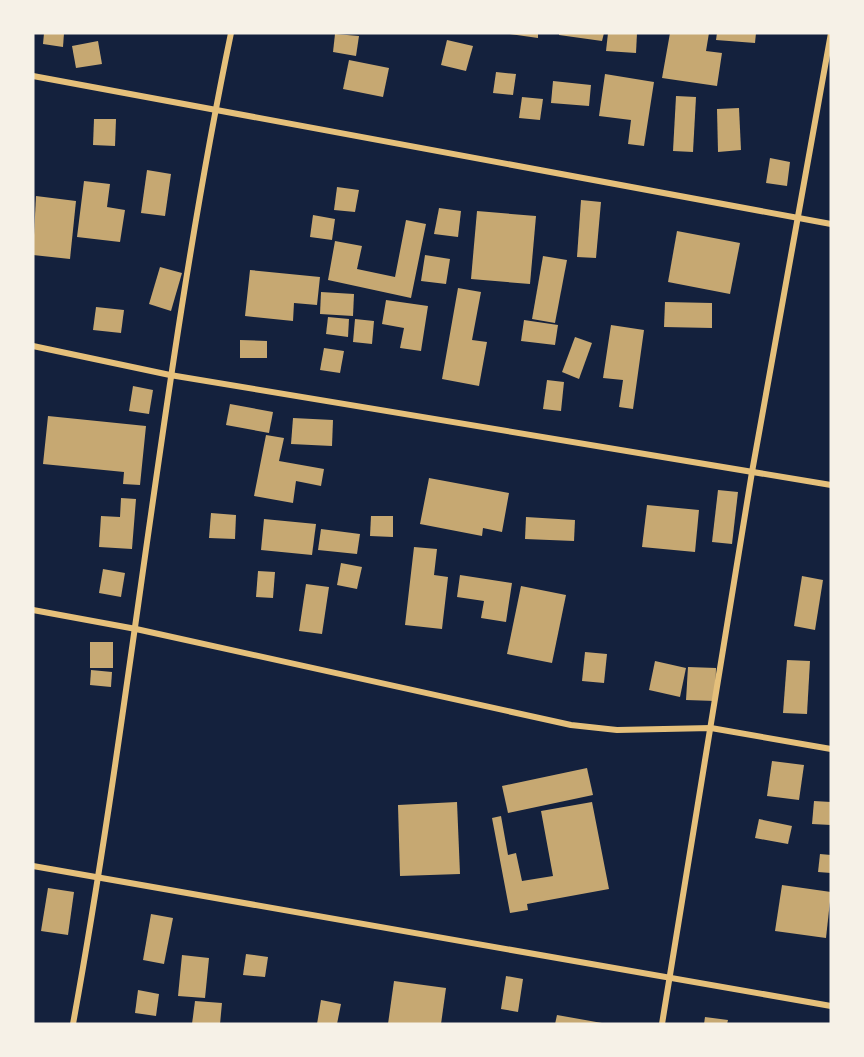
<svg xmlns="http://www.w3.org/2000/svg" width="864" height="1057" font-family="Signika,sans-serif">
  <rect width="100%" height="100%" fill="#14213d"/>
  <g fill="#c6a872">
    <path d="M44,33H64L63,47L43,44Z"/>
    <path d="M502,33H538V38Z"/>
    <path d="M559,33H604L602,41L559,35Z"/>
    <path d="M608,33H637L636,53L606,51Z"/>
    <path d="M670,33H709L706,51L722,53L717,86L662,78Z"/>
    <path d="M717,33H756L755,43L716,40Z"/>
    <path d="M335,34L359,36L356,56L333,52Z"/>
    <path d="M447,40L473,46L466,71L441,65Z"/>
    <path d="M98,41L102,64L76,68L72,46Z"/>
    <path d="M349,60L389,68L383,97L343,89Z"/>
    <path d="M496,72L516,74L513,95L493,93Z"/>
    <path d="M605,74L654,82L644,146L628,144L631,120L599,116Z"/>
    <path d="M553,81L591,85L589,106L551,103Z"/>
    <path d="M676,96L696,97L693,152L673,151Z"/>
    <path d="M522,97L543,99L540,120L519,118Z"/>
    <path d="M739,108L741,150L718,152L717,109Z"/>
    <path d="M94,119H116L115,146L93,145Z"/>
    <path d="M770,158L790,162L787,186L766,183Z"/>
    <path d="M147,170L171,174L165,216L141,213Z"/>
    <path d="M84,181L110,184L107,207L125,210L120,242L77,237Z"/>
    <path d="M337,187L359,190L355,212L334,210Z"/>
    <path d="M36,196L76,201L70,259L33,255Z"/>
    <path d="M581,200L601,202L596,258L577,257Z"/>
    <path d="M439,208L461,211L458,237L434,234Z"/>
    <path d="M477,211L536,216L530,284L471,279Z"/>
    <path d="M313,215L335,219L332,240L310,237Z"/>
    <path d="M406,220L426,224L411,298L328,280L335,241L362,246L357,269L395,277Z"/>
    <path d="M677,231L740,243L730,294L668,282Z"/>
    <path d="M425,255L450,259L446,284L421,281Z"/>
    <path d="M543,256L567,260L555,323L532,319Z"/>
    <path d="M160,267L182,273L171,311L149,304Z"/>
    <path d="M250,270L320,277L317,305L294,303L293,321L245,316Z"/>
    <path d="M458,288L481,292L472,340L487,342L479,386L442,379Z"/>
    <path d="M321,292L354,294L353,316L320,314Z"/>
    <path d="M386,300L428,306L421,351L400,348L404,328L382,324Z"/>
    <path d="M665,302L712,303V328L664,327Z"/>
    <path d="M96,307L124,310L121,333L93,330Z"/>
    <path d="M328,317L349,319L348,337L326,334Z"/>
    <path d="M355,319L374,321L372,344L353,342Z"/>
    <path d="M524,320L558,325L555,345L521,341Z"/>
    <path d="M611,325L644,330L633,409L619,407L623,380L603,378Z"/>
    <path d="M575,337L592,343L579,379L562,372Z"/>
    <path d="M240,340L267,341V358H240Z"/>
    <path d="M324,348L344,351L340,373L320,370Z"/>
    <path d="M547,380L564,382L561,411L543,409Z"/>
    <path d="M133,386L153,390L149,414L129,411Z"/>
    <path d="M230,404L273,412L269,433L226,425Z"/>
    <path d="M48,416L146,426L140,485L123,484L124,472L43,464Z"/>
    <path d="M293,418L333,420L332,446L291,444Z"/>
    <path d="M266,435L284,438L279,461L324,469L321,486L296,481L293,503L254,496Z"/>
    <path d="M429,478L509,493L502,532L483,528L482,536L420,524Z"/>
    <path d="M718,490L738,492L732,544L712,542Z"/>
    <path d="M121,498L136,499L132,549L99,547L101,516L120,517Z"/>
    <path d="M647,505L699,510L695,552L642,547Z"/>
    <path d="M211,513L236,515L235,539L209,538Z"/>
    <path d="M371,516H393V537L370,536Z"/>
    <path d="M526,517L575,520L574,541L525,539Z"/>
    <path d="M264,519L316,524L312,555L261,550Z"/>
    <path d="M321,529L360,534L357,554L318,550Z"/>
    <path d="M414,547L437,549L434,575L448,577L442,629L405,625Z"/>
    <path d="M341,563L362,567L357,589L337,585Z"/>
    <path d="M103,569L125,573L121,597L99,593Z"/>
    <path d="M258,571L275,572L273,598L256,597Z"/>
    <path d="M460,575L512,583L506,622L481,618L484,601L457,597Z"/>
    <path d="M802,576L823,580L815,630L794,626Z"/>
    <path d="M306,584L329,587L322,634L299,631Z"/>
    <path d="M521,586L566,595L552,663L507,654Z"/>
    <rect x="90" y="642" width="23" height="26"/>
    <path d="M585,652L607,654L604,683L582,681Z"/>
    <path d="M787,660L810,661L807,714L783,713Z"/>
    <path d="M655,661L686,668L680,697L649,690Z"/>
    <path d="M688,667L716,668L715,701L686,700Z"/>
    <path d="M91,670L112,672L111,687L90,685Z"/>
    <path d="M772,761L804,765L799,800L767,796Z"/>
    <path d="M587,768L593,795L508,813L502,786Z"/>
    <path d="M814,801L831,802V825L812,824Z"/>
    <path d="M457,802L460,874L400,876L398,805Z"/>
    <path d="M592,802L609,889L527,904L528,910L510,913L492,818L501,816L508,855L516,853L522,881L553,876L541,811Z"/>
    <path d="M759,819L792,826L788,844L755,838Z"/>
    <path d="M820,854L831,855V873L818,872Z"/>
    <path d="M782,885L831,892L826,938L775,931Z"/>
    <path d="M48,888L74,892L68,935L41,931Z"/>
    <path d="M151,914L173,918L164,964L143,960Z"/>
    <path d="M246,954L268,957L265,977L243,975Z"/>
    <path d="M182,955L209,958L205,998L178,996Z"/>
    <path d="M506,976L523,979L518,1012L501,1009Z"/>
    <path d="M394,981L446,988L441,1024H388Z"/>
    <path d="M138,990L159,994L156,1016L135,1013Z"/>
    <path d="M321,1000L341,1004L337,1024H317Z"/>
    <path d="M195,1001L222,1003L220,1024H192Z"/>
    <path d="M557,1015L602,1023V1024H555Z"/>
    <path d="M705,1017L728,1020L727,1024H704Z"/>
  </g>
  <g fill="none" stroke-linecap="round" stroke-linejoin="round">
    <g stroke="#e5c07b" stroke-width="6">
      <path d="M33,76L831,224"/>
      <path d="M33,346L170,375L831,485"/>
      <path d="M33,610L136,629L571,725L617,730L711,728L831,749"/>
      <path d="M33,866L831,1006"/>
      <path d="M73,1024C133,695 163,361 231,33"/>
      <path d="M662,1024L752,472L831,33"/>
    </g>
  </g>
  <rect width="864" height="1057" fill="none" stroke="#f6f1e7" stroke-width="69"/>
</svg>
